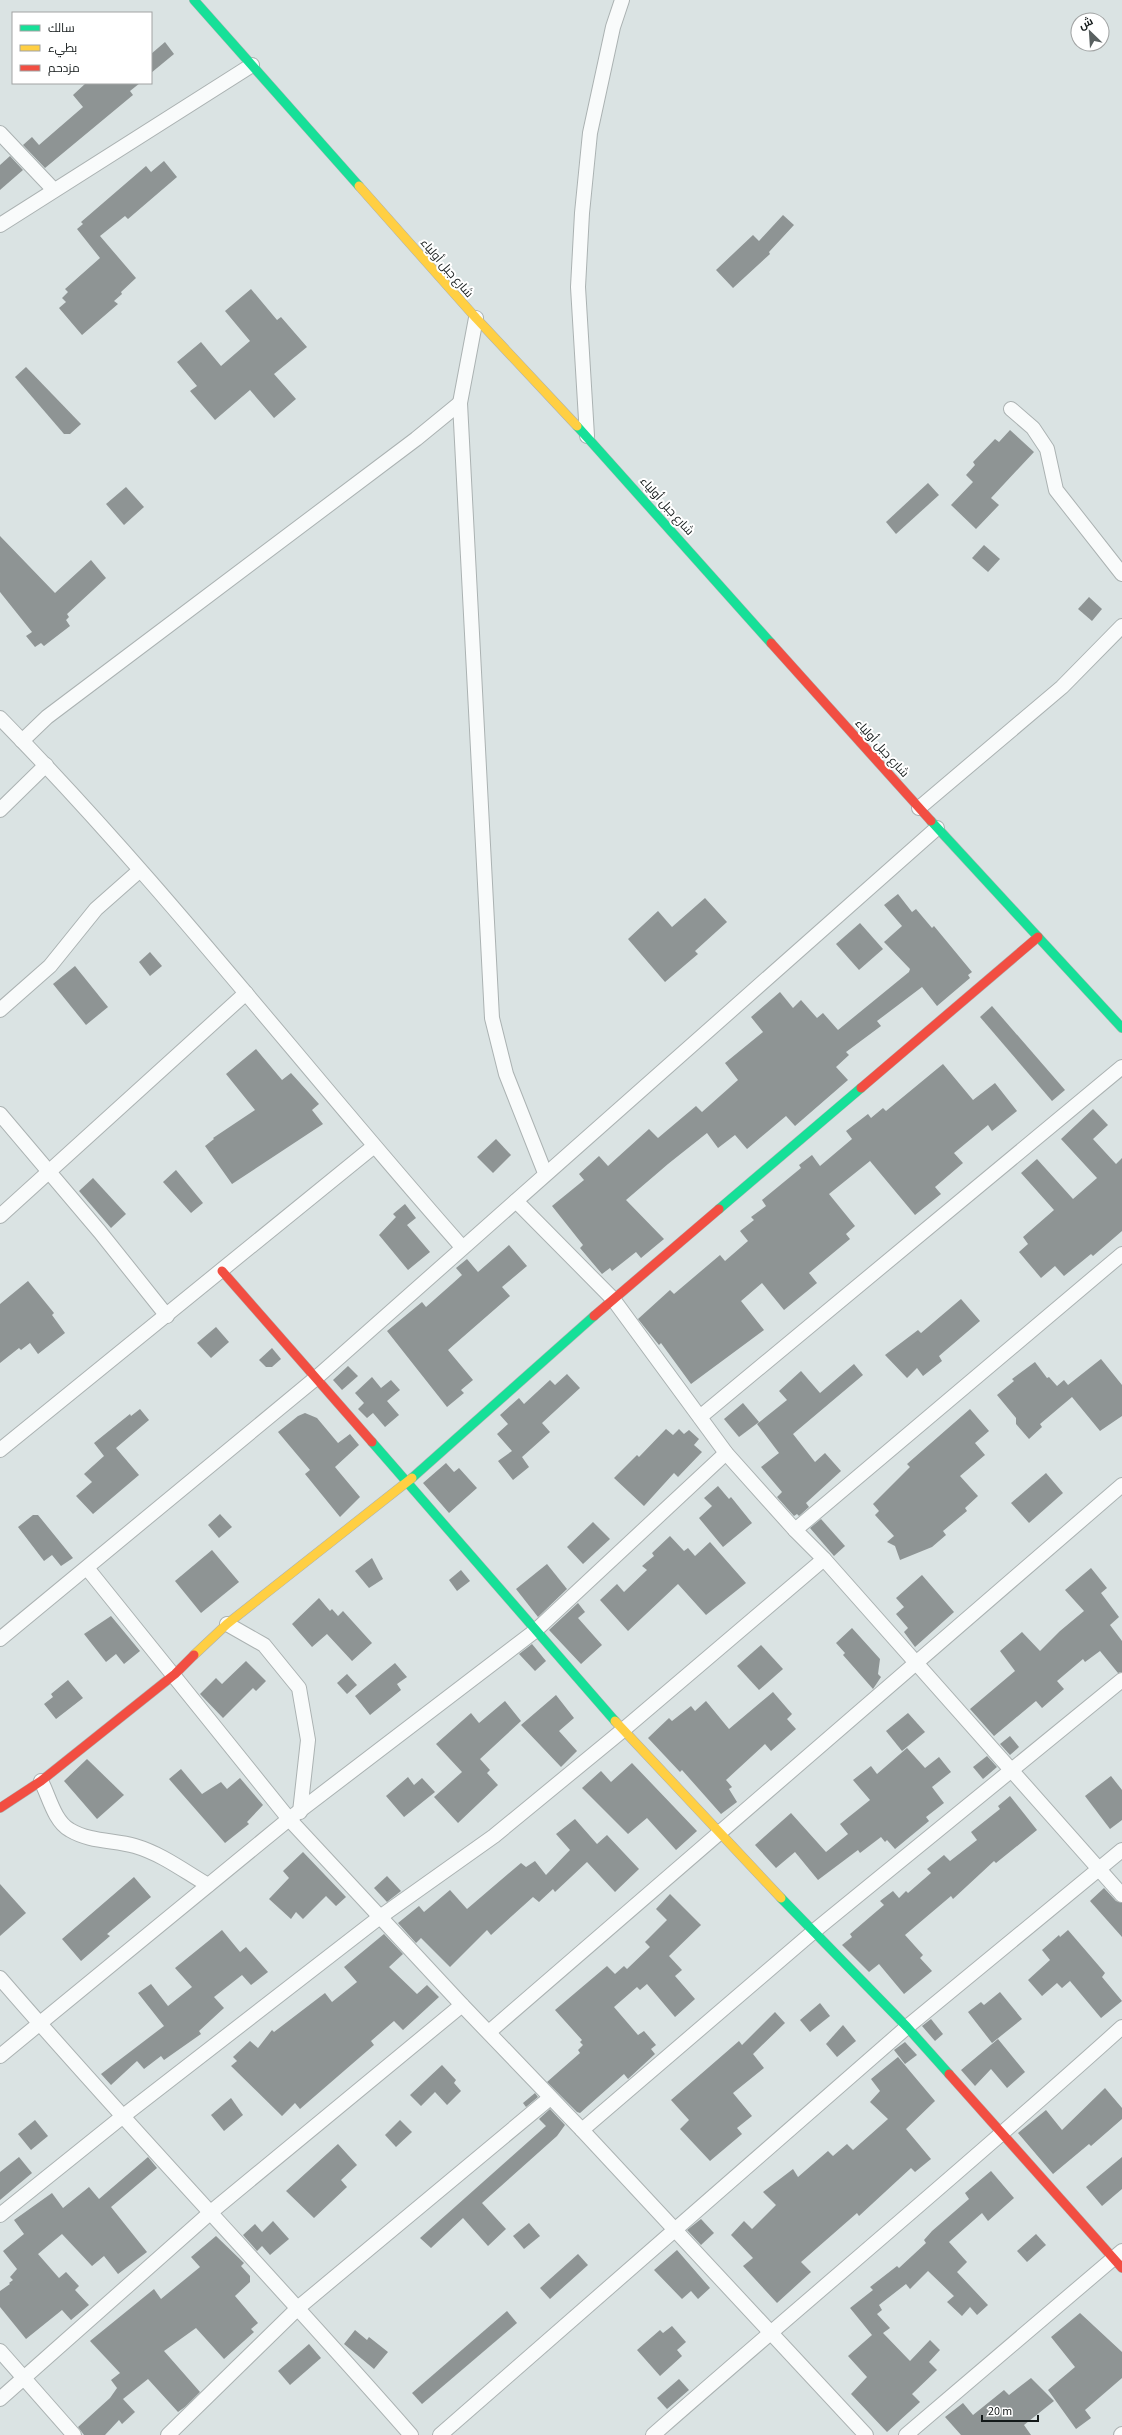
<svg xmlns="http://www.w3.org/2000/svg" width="1122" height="2435" font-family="'Source Sans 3',Cairo,sans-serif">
  <rect width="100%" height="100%" fill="#dae3e3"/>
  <g fill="#8e9494">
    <path d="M165,42L174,54L151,73V54Z"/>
    <path d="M86,83H140L130,91L133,95L45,168L23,145L32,137L39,145L83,107L73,95Z"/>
    <path d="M10,156L23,170L0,190V165Z"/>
    <path d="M164,161L177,177L128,219L125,216L100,236L136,278L121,292L122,294L114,301L118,304L82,335L59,308L66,302L62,298L68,292L65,289L100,258L77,229L83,224L81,222L146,166L151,172Z"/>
    <path d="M783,215L794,225L769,252L770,254L733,288L716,270L753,235L759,241Z"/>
    <path d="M251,289L277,320L281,317L307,347L274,374L296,399L274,418L250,390L215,420L190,391L197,386L177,362L201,342L221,366L250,341L225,311Z"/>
    <path d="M26,367L81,424L70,434H64L15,377Z"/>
    <path d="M1010,430L1034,452L991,498L999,505L976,529L951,505L973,482L966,475L975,465L973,462L995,439L999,442Z"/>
    <path d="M928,483L939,495L896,534L886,522Z"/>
    <path d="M126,487L144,507L124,525L106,504Z"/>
    <path d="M0,536L55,593L91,560L106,578L67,614L69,617L66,620L70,626L44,646L41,643L35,647L26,636L32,632L0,592Z"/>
    <path d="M984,545L1000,559L988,572L972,558Z"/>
    <path d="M1089,597L1102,609L1092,621L1078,609Z"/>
    <path d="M898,894L912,912L916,909L932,928L934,926L972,972L968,975L970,978L937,1006L922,987L877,1021L881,1026L846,1052L849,1055L836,1067L848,1080L795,1126L786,1116L747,1149L735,1135L718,1148L707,1133L668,1164L626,1200L664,1239L641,1258L636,1252L612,1271L610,1268L602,1274L580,1248L583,1245L552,1206L584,1180L579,1174L599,1156L608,1166L649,1129L658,1138L696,1106L702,1112L738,1080L725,1063L763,1032L751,1017L780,992L793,1008L801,1000L817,1018L823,1013L838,1030L909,972L910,969L884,942L902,926L884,905Z"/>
    <path d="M705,898L727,922L695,951L698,954L665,982L628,939L658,911L672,927Z"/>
    <path d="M860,923L883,949L859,970L836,944Z"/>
    <path d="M150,952L162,966L150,976L139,962Z"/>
    <path d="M75,966L108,1007L86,1025L53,984Z"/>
    <path d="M992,1006L1065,1090L1052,1101L980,1017Z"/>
    <path d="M256,1049L282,1080L291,1073L319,1104L312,1110L323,1124L232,1184L205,1146L214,1139L213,1138L255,1110L226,1074Z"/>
    <path d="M943,1064L973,1100L995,1083L1017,1111L992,1131L988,1125L954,1153L963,1163L935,1187L941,1194L915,1215L870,1161L829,1194L855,1226L846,1234L850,1239L809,1273L817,1283L784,1310L762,1283L741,1301L764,1330L691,1384L661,1343L659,1345L638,1319L670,1290L674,1294L720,1255L725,1261L748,1241L740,1231L754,1220L751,1217L766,1206L762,1200L801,1168L799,1165L812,1155L820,1166L852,1139L846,1131L868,1114L871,1118L883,1108L886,1111Z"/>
    <path d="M1093,1109L1108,1125L1093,1139L1116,1164L1122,1158V1231L1093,1256L1091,1254L1064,1276L1055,1266L1041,1278L1019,1252L1028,1244L1023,1237L1054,1210L1021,1173L1037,1159L1073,1199L1097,1178L1061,1139Z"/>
    <path d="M496,1139L511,1155L493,1173L477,1157Z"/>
    <path d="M176,1170L203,1203L191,1213L163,1182Z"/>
    <path d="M93,1178L126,1214L111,1228L79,1191Z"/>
    <path d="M405,1204L416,1218L407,1225L430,1252L408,1270L379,1235L396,1217L393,1214Z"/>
    <path d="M509,1245L527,1266L502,1287L510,1296L448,1350L473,1380L461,1390L464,1393L447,1407L387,1331L422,1302L426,1307L452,1284L462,1275L456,1268L467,1259L478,1272Z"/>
    <path d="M28,1281L54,1313L52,1315L65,1333L38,1354L30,1343L21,1350L19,1348L0,1363V1304Z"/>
    <path d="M961,1299L980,1321L939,1356L942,1361L923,1376L917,1368L907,1378L885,1355L918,1330L921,1333Z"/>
    <path d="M216,1327L229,1342L211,1358L197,1343Z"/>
    <path d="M272,1348L281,1359L272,1367H266L259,1360Z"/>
    <path d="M1101,1359L1122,1385V1416L1100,1431L1072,1397L1040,1424L1042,1427L1029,1439L1016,1424V1418L997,1395L1014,1381L1012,1379L1035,1362L1047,1378L1049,1377L1057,1386L1064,1380L1068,1385Z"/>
    <path d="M854,1364L863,1375L793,1434L815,1462L825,1453L841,1471L806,1503L809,1507L799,1516L797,1514L794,1516L777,1497L782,1492L761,1467L779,1453L757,1424L787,1400L779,1391L801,1371L820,1393Z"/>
    <path d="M348,1366L358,1376L342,1390L333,1380Z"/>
    <path d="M567,1374L580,1388L542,1423L550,1432L522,1457L529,1467L513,1480L498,1461L512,1451L497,1434L508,1424L500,1415L519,1398L524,1404L550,1380L555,1385Z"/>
    <path d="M372,1377L381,1388L391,1380L400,1390L387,1401L399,1415L385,1427L373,1413L367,1418L358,1409L364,1403L355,1393Z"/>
    <path d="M743,1403L759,1422L739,1437L724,1419Z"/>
    <path d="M140,1409L149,1420L116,1448L139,1475L93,1514L76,1496L92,1482L84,1474L104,1456L94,1443L130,1414L131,1416Z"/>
    <path d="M970,1409L989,1431L975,1443L985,1455L960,1476L978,1496L965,1508L967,1511L943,1531L946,1535L932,1547L900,1560L895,1546L887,1542L894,1536L875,1515L879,1511L873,1504L910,1467L907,1464Z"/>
    <path d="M305,1413L317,1418L338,1443L350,1434L359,1445L335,1467L360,1497L340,1517L305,1474L310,1470L278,1432L298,1416Z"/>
    <path d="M666,1429L673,1435L679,1429L684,1434L689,1430L699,1439L694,1445L702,1452L678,1477L674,1473L644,1506L614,1478L637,1455L639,1457Z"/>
    <path d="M446,1463L454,1472L459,1468L477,1488L449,1513L423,1483Z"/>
    <path d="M1046,1473L1063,1493L1029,1523L1011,1503Z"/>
    <path d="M718,1486L729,1499L731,1497L752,1523L723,1547L699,1518L712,1506L704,1498Z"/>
    <path d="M220,1514L232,1527L219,1538L208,1525Z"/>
    <path d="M33,1515H38L73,1558L61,1566L52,1555L44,1561L18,1527Z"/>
    <path d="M821,1519L845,1546L834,1556L810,1528Z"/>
    <path d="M593,1522L610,1539L583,1564L567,1547Z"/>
    <path d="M670,1536L684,1551L688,1548L695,1556L710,1542L746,1583L706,1615L678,1584L628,1631L600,1600L617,1584L624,1592L647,1570L642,1566L654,1556L652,1553Z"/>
    <path d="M212,1550L239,1582L201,1613L175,1581Z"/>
    <path d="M372,1558L383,1579L369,1588L355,1571Z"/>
    <path d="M547,1564L567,1589L538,1617L516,1589Z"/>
    <path d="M1091,1568L1107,1588L1101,1593L1119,1617L1110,1625L1122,1641V1672L1118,1673L1100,1651L1085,1662L1083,1659L1057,1681L1064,1689L1042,1708L1036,1701L994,1736L970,1709L1015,1671L1000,1651L1022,1632L1040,1651L1060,1631L1084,1611L1065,1590Z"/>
    <path d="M461,1570L470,1581L457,1591L449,1580Z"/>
    <path d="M922,1575L954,1612L915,1647L904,1632L908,1628L896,1614L904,1607L896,1598Z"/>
    <path d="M319,1598L330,1611L332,1609L338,1616L343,1611L372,1643L352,1661L327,1634L312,1647L292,1624Z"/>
    <path d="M578,1603L585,1612L578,1618L602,1645L581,1664L549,1630Z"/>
    <path d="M111,1616L140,1651L124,1664L116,1654L106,1662L84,1634Z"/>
    <path d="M852,1628L880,1659L878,1674L881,1677L873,1689L843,1655L845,1653L836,1643Z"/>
    <path d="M532,1644L546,1661L535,1671L519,1654Z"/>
    <path d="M761,1645L783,1669L759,1690L737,1666Z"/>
    <path d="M246,1661L266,1681L256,1691L253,1688L223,1718L200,1694L216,1678L222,1684Z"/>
    <path d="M395,1663L407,1677L397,1684L401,1690L370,1715L355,1696Z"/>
    <path d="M347,1674L357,1685L347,1694L337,1683Z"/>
    <path d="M68,1680L83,1698L56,1719L44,1704L53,1697L51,1694Z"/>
    <path d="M773,1692L792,1714L787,1719L796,1729L771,1751L765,1744L726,1780L732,1787L729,1789L737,1802L721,1814L682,1770L680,1772L648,1738L669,1718L672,1721L691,1706L695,1711L706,1701L729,1729Z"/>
    <path d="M556,1695L574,1718L559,1731L577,1751L561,1767L521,1725Z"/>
    <path d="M505,1701L521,1721L480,1759L490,1770L487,1773L498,1785L458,1823L434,1797L462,1772L436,1744L471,1713L479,1723Z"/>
    <path d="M908,1713L925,1732L902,1751L886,1731Z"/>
    <path d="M1010,1736L1019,1747L1010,1755L1000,1744Z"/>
    <path d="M907,1748L925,1768L939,1757L951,1772L932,1787L944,1803L926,1817L929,1821L895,1849L887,1840L885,1842L881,1837L860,1853L858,1850L818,1880L795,1852L776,1868L755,1845L791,1813L826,1852L848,1834L840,1824L870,1800L853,1780L871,1766L877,1774Z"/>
    <path d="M987,1756L997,1767L983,1779L973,1767Z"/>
    <path d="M87,1759L124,1795L97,1819L64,1781Z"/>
    <path d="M632,1763L697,1831L676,1850L647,1818L628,1834L582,1788L601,1771L611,1782Z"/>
    <path d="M181,1769L202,1794L221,1782L227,1789L240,1778L263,1805L247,1822L249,1824L225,1843L169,1779Z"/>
    <path d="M1111,1776L1122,1790V1820L1110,1829L1085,1796Z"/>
    <path d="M408,1777L414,1785L422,1778L435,1792L404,1817L386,1796Z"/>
    <path d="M1010,1796L1037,1830L996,1863L994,1861L953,1899L951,1896L905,1935L923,1955L920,1958L932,1971L904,1994L879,1964L869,1972L842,1945L852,1937L850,1934L884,1905L880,1901L893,1891L899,1898L906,1891L908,1893L931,1873L927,1869L944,1855L950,1861L977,1840L971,1832L1000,1809L998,1806Z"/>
    <path d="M575,1819L597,1844L607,1835L639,1869L615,1892L587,1862L555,1892L553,1889L539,1902L533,1897L491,1935L487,1930L450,1967L421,1938L416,1943L398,1923L419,1906L424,1912L450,1890L467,1909L521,1863L526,1867L535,1861L546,1875L570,1850L556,1834Z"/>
    <path d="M303,1852L346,1897L336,1906L326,1896L303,1919L296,1912L291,1919L269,1899L289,1878L283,1871Z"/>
    <path d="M387,1876L401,1891L387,1902L374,1888Z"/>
    <path d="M134,1877L151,1897L107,1934L110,1936L81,1961L62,1939Z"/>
    <path d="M0,1884L26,1913L0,1936Z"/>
    <path d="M1104,1888L1116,1901L1122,1903V1937L1090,1901Z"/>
    <path d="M670,1894L701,1925L669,1956L682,1970L675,1976L695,1999L675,2017L647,1984L640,1990L637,1987L614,2007L638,2035L644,2031L656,2045L651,2049L655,2054L628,2079L624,2074L580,2113L577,2112L547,2082L580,2053L578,2050L583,2045L580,2042L582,2040L555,2010L607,1966L615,1974L624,1966L627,1969L650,1947L645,1942L667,1920L656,1909Z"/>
    <path d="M222,1930L240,1952L246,1947L268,1972L251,1985L242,1975L214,1997L224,2008L199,2031L201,2034L164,2060L161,2056L144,2069L137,2061L111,2085L101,2074L164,2026L138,1993L151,1984L168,2006L192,1987L175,1968Z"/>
    <path d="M1068,1930L1105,1973L1102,1977L1122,2001L1101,2018L1070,1981L1062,1988L1057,1983L1042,1996L1028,1980L1050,1960L1042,1950L1059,1935L1060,1937Z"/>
    <path d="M384,1934L403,1954L389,1967L417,1994L427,1985L439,1997L403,2030L394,2021L371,2041L374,2045L300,2109L295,2103L282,2116L231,2066L237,2061L233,2057L250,2041L258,2048L272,2030L274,2032L325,1993L332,2002L357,1982L344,1967Z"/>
    <path d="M1000,1992L1022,2019L992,2043L968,2012L981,2002L984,2005Z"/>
    <path d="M820,2003L830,2016L810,2032L800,2020Z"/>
    <path d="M775,2012L785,2023L753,2054L764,2068L733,2093L752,2116L737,2128L742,2134L710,2161L680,2129L689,2120L671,2100L739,2041L742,2045Z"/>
    <path d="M931,2019L943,2034L935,2041L922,2026Z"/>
    <path d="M843,2025L856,2041L837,2057L826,2044Z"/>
    <path d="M998,2039L1025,2072L1007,2088L991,2069L975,2086L961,2070Z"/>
    <path d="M905,2042L917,2055L905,2064L894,2050Z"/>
    <path d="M898,2057L935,2101L906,2129L931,2159L915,2172L911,2168L859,2216L857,2213L801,2262L811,2272L777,2303L743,2266L753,2258L731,2235L744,2221L752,2229L776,2205L763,2192L793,2169L798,2177L828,2151L833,2156L847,2144L853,2150L888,2119L870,2102L880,2091L871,2079Z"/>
    <path d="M442,2065L456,2080L454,2083L461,2091L447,2105L435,2092L421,2106L410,2095Z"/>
    <path d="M1105,2088L1122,2108V2119L1091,2146L1089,2144L1053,2174L1018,2133L1046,2110L1062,2130Z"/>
    <path d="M535,2093L538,2097L526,2107L523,2103Z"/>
    <path d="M231,2098L243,2115L224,2131L211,2115Z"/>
    <path d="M550,2109L565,2125L557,2136L482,2203L506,2229L488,2246L463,2218L431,2248L420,2238L546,2126L539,2119Z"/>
    <path d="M35,2120L48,2136L31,2150L18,2134Z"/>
    <path d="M400,2120L412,2132L396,2147L385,2135Z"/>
    <path d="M338,2144L357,2165L341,2180L347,2187L314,2218L286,2191Z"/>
    <path d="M19,2157L32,2173L0,2200V2172Z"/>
    <path d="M148,2157L157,2168L111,2207L147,2252L118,2274L104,2256L92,2266L62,2234L38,2254L59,2278L66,2272L79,2286L75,2290L89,2305L71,2320L62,2310L26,2339L0,2307V2291L10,2284L9,2283L13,2280L10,2277L17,2269L3,2251L24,2234L14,2220L52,2193L63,2208L89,2187L99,2199Z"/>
    <path d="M1122,2157V2189L1102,2206L1086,2187Z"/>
    <path d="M991,2171L1014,2198L988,2221L982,2213L949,2242L967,2262L957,2272L988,2305L977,2315L970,2307L962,2316L947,2302L954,2296L928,2271L910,2289L906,2284L879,2305L882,2310L877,2314L890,2328L883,2333L910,2361L930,2340L940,2350L929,2362L937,2370L912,2394L920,2402L887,2432L851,2394L867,2377L848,2356L872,2335L850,2308L873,2290L870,2287L897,2266L899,2268L926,2243L924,2240L932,2231L969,2199L965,2193Z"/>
    <path d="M701,2219L714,2233L701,2245L687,2230Z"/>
    <path d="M273,2221L289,2239L270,2255L262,2246L257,2251L243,2235L255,2224L262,2232Z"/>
    <path d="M529,2223L540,2236L524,2249L513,2236Z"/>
    <path d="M1036,2234L1046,2245L1027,2262L1017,2251Z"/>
    <path d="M216,2236L244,2263L241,2266L250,2276V2282L235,2296L258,2323L251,2329L254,2332L224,2359L196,2328L164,2351L200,2392L185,2407L178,2412L148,2379L123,2399L135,2412L122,2424L119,2420L105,2435H84L78,2427L110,2398L117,2388L111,2380L120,2373L90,2341L154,2289L161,2299L200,2267L191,2257Z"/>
    <path d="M677,2250L710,2288L698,2299L691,2291L682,2299L654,2270Z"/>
    <path d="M578,2254L588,2265L550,2299L540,2288Z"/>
    <path d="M507,2311L517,2323L422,2404L412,2393Z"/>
    <path d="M1080,2313L1122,2352V2378L1085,2410L1091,2418L1076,2429L1048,2390L1075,2367L1051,2337Z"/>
    <path d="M672,2326L686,2342L677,2350L682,2356L660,2376L637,2350L660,2330L663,2333Z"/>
    <path d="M355,2330L367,2340L369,2337L388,2352L374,2369L344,2344Z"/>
    <path d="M309,2344L321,2358L290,2385L278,2371Z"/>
    <path d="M1031,2378L1054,2401L1024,2425L1031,2435H961L945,2417L963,2403L973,2415L1004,2390L1009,2395Z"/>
    <path d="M679,2379L689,2390L667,2409L657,2398Z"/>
  </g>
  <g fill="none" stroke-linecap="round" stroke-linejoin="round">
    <g stroke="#abb2b2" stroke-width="16">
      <g id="street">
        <path d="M0,133L53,189"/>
        <path d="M0,225L252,65"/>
        <path d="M476,318L460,403L492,1018L506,1074L545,1173"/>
        <path d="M1011,409L1033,428L1047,449L1056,490L1122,574"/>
        <path d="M587,436L578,287L582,213L590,133L613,27L622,0"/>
        <path d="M0,718C164,885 307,1072 462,1247"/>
        <path d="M22,741L47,717L416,439L460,403"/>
        <path d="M919,808L1062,687L1122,626"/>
        <path d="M0,810L46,765"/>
        <path d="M0,1010L50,966L96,909L139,871"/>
        <path d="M0,1114L100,1232L167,1316"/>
        <path d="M516,1201L613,1299L726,1453L795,1530L824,1559L1122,1895"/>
        <path d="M0,1216L246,993"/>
        <path d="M700,1417L1122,1067"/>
        <path d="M0,1450L373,1147"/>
        <path d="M795,1530L1122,1254"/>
        <path d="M87,1568L289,1819L462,2005L582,2130L866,2435"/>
        <path d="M227,1624L264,1645L299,1688L308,1740L300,1812"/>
        <path d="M0,1639L316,1378L937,828"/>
        <path d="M41,1781C49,1796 54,1821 70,1830C90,1842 114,1840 135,1846C162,1854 184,1871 208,1885"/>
        <path d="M0,1978C134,2133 276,2281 411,2435"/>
        <path d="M489,2032L1122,1485"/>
        <path d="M0,2056L289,1819L535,1631L726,1453"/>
        <path d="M582,2130L813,1932L1122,1680"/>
        <path d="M0,2215L122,2117L380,1917L494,1836L623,1730L824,1559"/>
        <path d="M0,2351L74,2435"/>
        <path d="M0,2399L211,2212L462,2005"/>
        <path d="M168,2435L299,2307L550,2098"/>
        <path d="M440,2435L907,2027L1122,1850"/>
        <path d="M653,2435C809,2298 968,2166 1122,2027"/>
        <path d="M906,2435L1122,2251"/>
        <path d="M1121,2435L1122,2434"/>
      </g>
    </g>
    <g stroke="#abb2b2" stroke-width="10">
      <g id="fast">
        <path d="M194,0L359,186"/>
        <path d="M577,426L771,643"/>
        <path d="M931,821L1122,1028"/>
        <path d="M719,1209L861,1088"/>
        <path d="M372,1442L615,1721"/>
        <path d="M412,1478L594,1316"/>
        <path d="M781,1898L907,2027L949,2074"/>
      </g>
    </g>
    <g stroke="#abb2b2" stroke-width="10">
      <g id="slow">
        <path d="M359,186L476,318L577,426"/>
        <path d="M194,1655L227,1624L412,1478"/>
        <path d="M615,1721L781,1898"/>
      </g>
    </g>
    <g stroke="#abb2b2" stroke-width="10">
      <g id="jam">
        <path d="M771,643L931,821"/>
        <path d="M861,1088L1038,937"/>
        <path d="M222,1271L372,1442"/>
        <path d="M594,1316L719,1209"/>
        <path d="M0,1808L41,1781L175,1674L194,1655"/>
        <path d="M949,2074L1122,2268"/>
      </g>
    </g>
    <use href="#street" stroke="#f9fbfb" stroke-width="14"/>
    <use href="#fast" stroke="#16e098" stroke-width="9"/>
    <use href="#slow" stroke="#ffcf43" stroke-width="9"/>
    <use href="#jam" stroke="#f24e42" stroke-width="9"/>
  </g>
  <g text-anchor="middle" stroke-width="4" stroke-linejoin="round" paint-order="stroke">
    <g font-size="12" fill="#131919" stroke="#fff">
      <text transform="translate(447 268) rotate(49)" y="4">شارع جبل أولياء</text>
      <text transform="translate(667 506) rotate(48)" y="4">شارع جبل أولياء</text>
      <text transform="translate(882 748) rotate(48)" y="4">شارع جبل أولياء</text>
    </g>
  </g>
  <rect x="12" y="12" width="140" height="72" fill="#ffffff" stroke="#a1a3a3"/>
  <rect x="20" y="25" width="20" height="6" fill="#16e098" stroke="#a1a3a3"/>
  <text x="48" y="32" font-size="12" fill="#131919">سالك</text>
  <rect x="20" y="45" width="20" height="6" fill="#ffcf43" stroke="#a1a3a3"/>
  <text x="48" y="52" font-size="12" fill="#131919">بطيء</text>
  <rect x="20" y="65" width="20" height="6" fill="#f24e42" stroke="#a1a3a3"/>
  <text x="48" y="72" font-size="12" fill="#131919">مزدحم</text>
  <g transform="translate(1090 32) rotate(335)"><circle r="19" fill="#ffffff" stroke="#a1a3a3"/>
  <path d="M0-3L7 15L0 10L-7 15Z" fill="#596060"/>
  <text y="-6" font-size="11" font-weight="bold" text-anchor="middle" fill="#131919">ش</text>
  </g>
  <path d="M982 2415v6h56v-6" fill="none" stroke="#131919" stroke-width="2"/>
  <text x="988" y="2415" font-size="12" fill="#131919" stroke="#ffffff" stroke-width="3" paint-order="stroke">20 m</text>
</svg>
